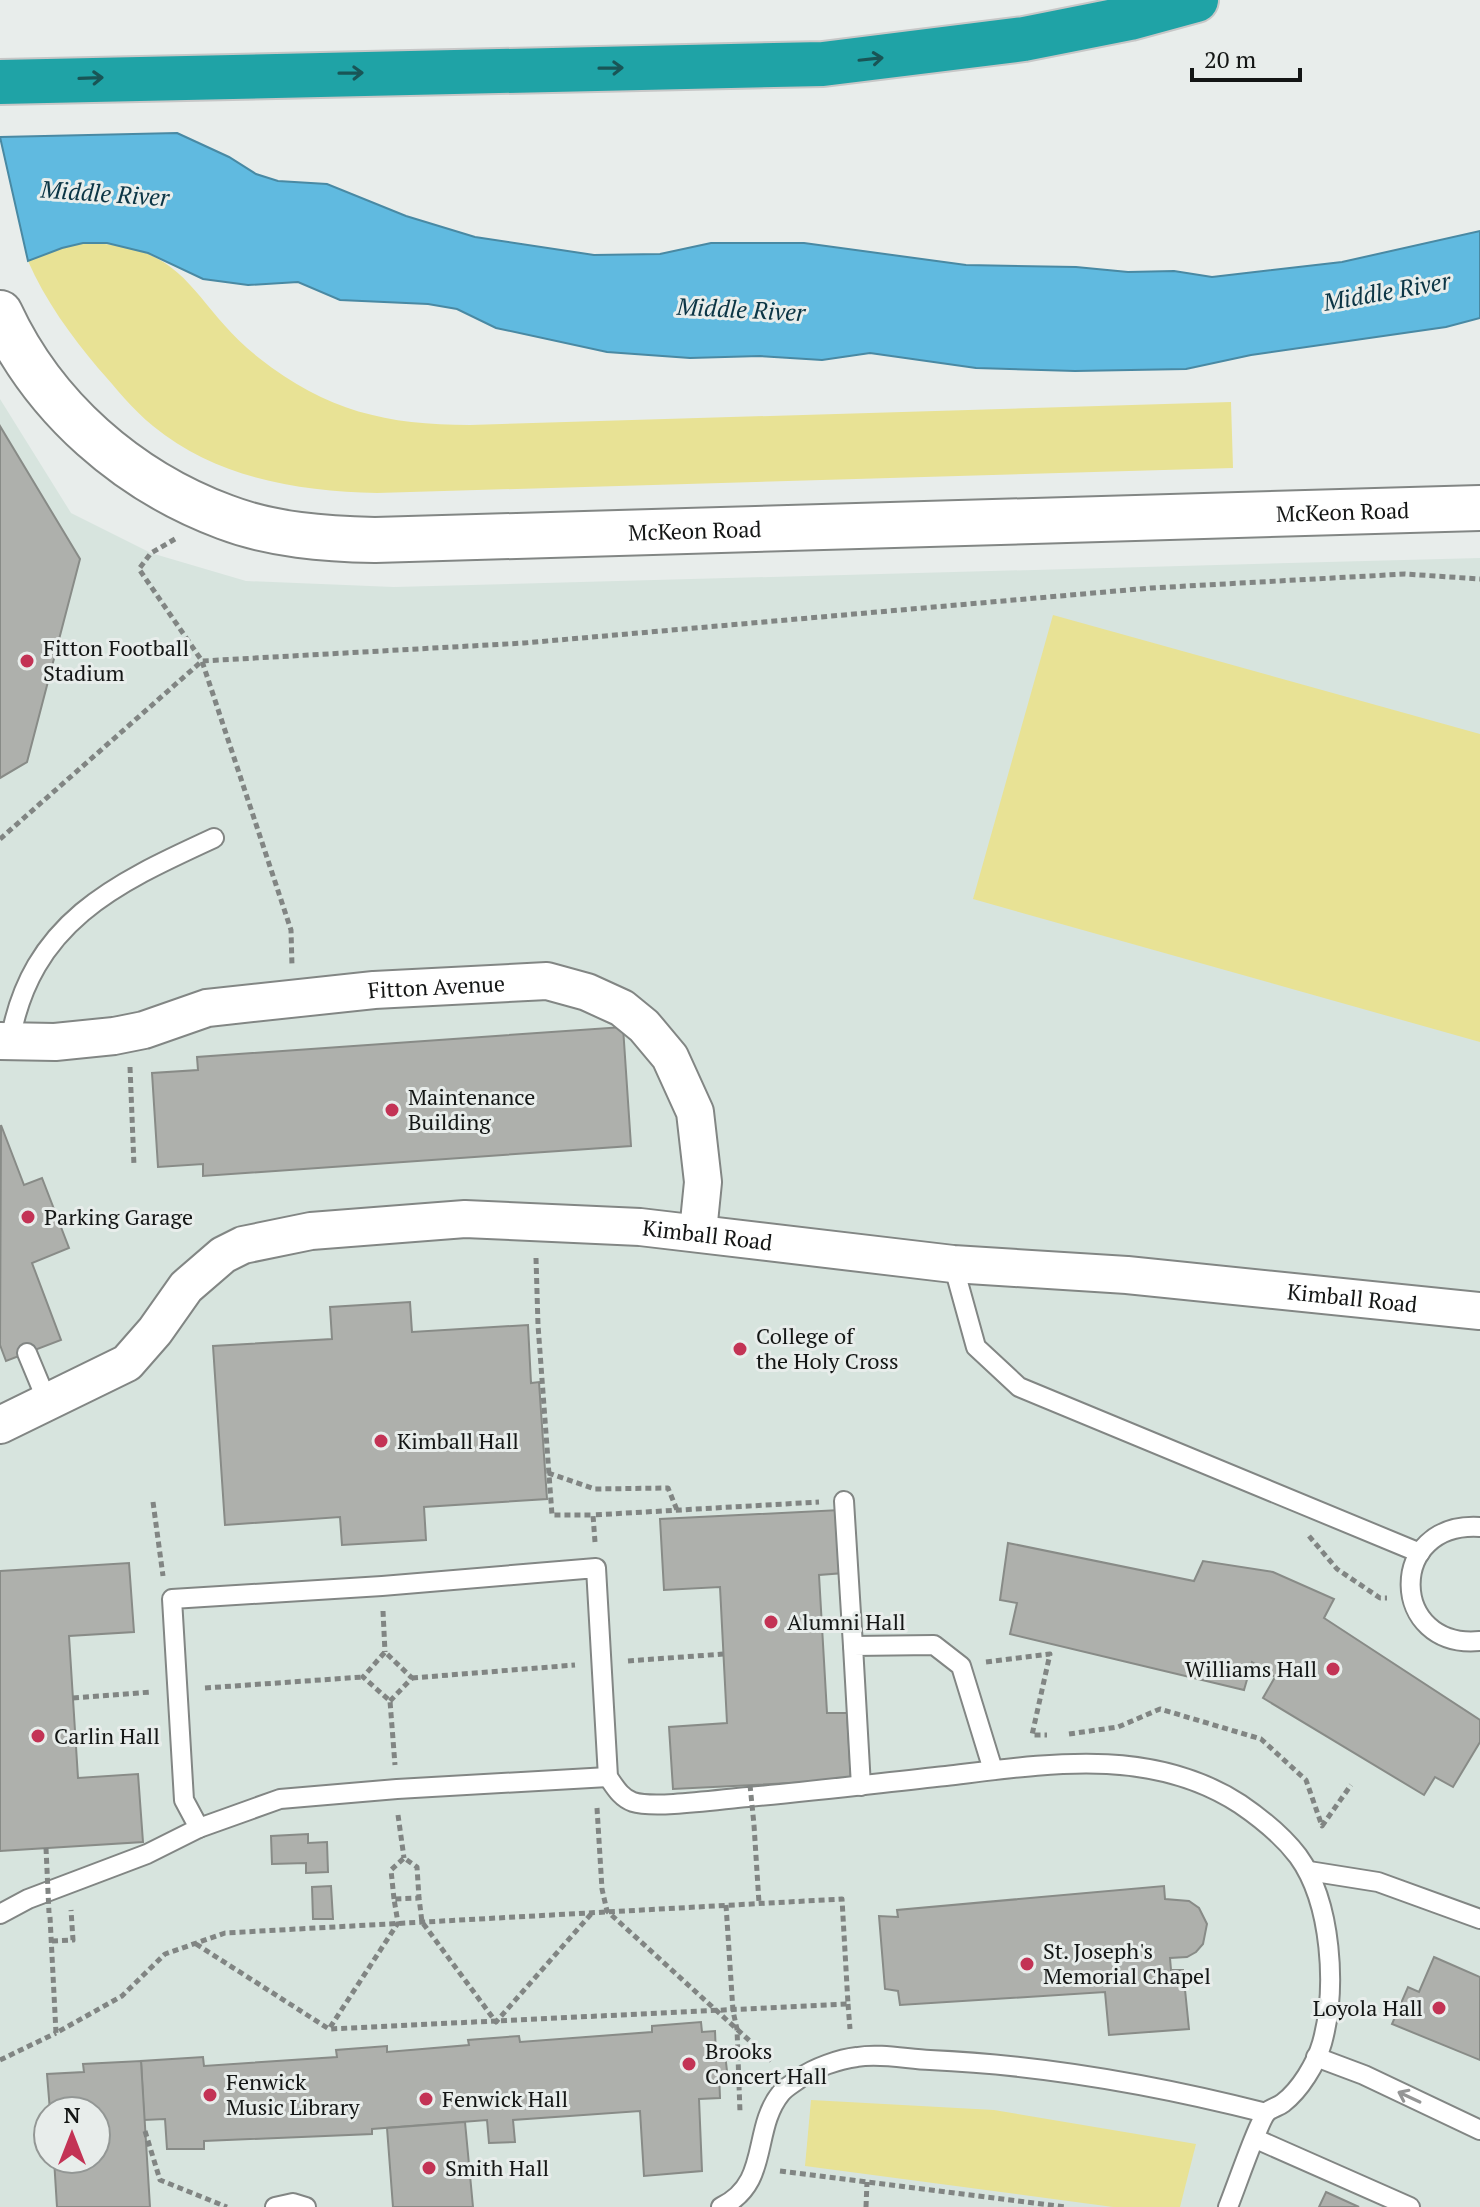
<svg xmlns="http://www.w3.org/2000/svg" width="1480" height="2207" font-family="'PT Serif',serif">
  <rect width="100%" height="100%" fill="#e8edeb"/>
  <path fill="#d7e4de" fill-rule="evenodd" d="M0,399L71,513L151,553L246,581L394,587L1480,558V2207H0ZM48,2111H96V2159H48Z"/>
  <g fill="#e8e295">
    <path d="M83,243C191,243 189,303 259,358C326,411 387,425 470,425L1231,402L1233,468L377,493C298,491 216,478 153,426C132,409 116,388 98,368C71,336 45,300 28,261L62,248Z"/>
    <path d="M1053,615L1480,734V1042L973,899Z"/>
    <path d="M811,2100L994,2110L1196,2144L1180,2207H1113L805,2166Z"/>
  </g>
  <path fill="#60bae0" stroke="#4989a3" stroke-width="2" d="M177,133L229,157L256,174L278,181L327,184L406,216L475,237L594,255L660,254L711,243H804L966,265L1076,267L1128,272L1174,271L1212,277L1342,262L1480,231V318L1446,327L1251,355L1186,369L1075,371L976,368L870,353L822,360L760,356L690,358L607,352L496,328L457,309L428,304L340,300L298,282L248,285L203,279L148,253L107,243H83L62,248L28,261L0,137Z"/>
  <g fill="#aeb0ac" stroke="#888b87" stroke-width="2">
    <path d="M0,426L80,559L27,762L0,778Z"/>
    <path d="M623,1027L631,1146L203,1176V1164L158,1167L152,1073L198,1070L197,1057Z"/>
    <path d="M1,1125L24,1185L42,1178L69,1248L32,1263L61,1340L6,1361L0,1345Z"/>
    <path d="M410,1302L412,1332L528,1325L531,1383L539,1382L547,1499L424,1507L426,1540L342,1545L340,1517L225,1525L213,1346L332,1339L330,1307Z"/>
    <path d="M840,1510L844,1573L819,1575L827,1713H847L851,1780L673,1789L669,1727L727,1723L720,1587L664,1590L660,1519Z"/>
    <path d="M1008,1543L1194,1581L1203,1561L1273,1572L1334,1599L1324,1618L1480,1720V1742L1453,1787L1435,1777L1424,1795L1263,1698L1275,1677L1252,1662L1244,1690L1010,1634L1017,1603L1000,1600Z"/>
    <path d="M129,1563L134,1632L69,1636L78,1778L138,1774L143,1842L0,1851V1571Z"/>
    <path d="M308,1834V1843L327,1842L328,1872L306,1873V1863L272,1864L271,1836Z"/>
    <path d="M331,1886L333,1919H313L312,1887Z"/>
    <path d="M1164,1886L1165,1899L1189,1901L1199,1908L1207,1924L1203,1944L1196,1952L1187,1957L1170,1958L1171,1970H1183L1189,2029L1109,2035L1105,1992L900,2005L898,1991L885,1989L879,1916L898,1917L897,1910Z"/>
    <path d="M1434,1957L1480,1977V2060L1392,2024L1408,1987L1419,1992Z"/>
    <path d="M701,2022L702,2032L715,2031L716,2055L725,2054L727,2071L719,2072L720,2098L699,2099L702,2171L644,2176L640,2111L513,2120L515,2142L489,2143L487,2120L372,2129V2134L204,2141V2149H167L165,2119L144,2120L141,2061L203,2057L204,2066L337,2057L336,2050L387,2046V2052L469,2045L468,2040L519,2036L520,2042L652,2032V2026Z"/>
    <path d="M141,2061L150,2207H57L54,2159H96V2111H50L47,2074L84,2072L83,2064Z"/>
    <path d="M465,2122L473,2207H393L387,2128Z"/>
    <path d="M1326,2192L1359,2207H1319Z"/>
  </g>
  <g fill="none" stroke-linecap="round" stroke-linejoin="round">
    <g stroke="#828684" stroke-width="22">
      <g id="service">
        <path d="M10,1041C31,922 114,884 214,838"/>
        <path d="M953,1264L976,1347L1019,1387L1420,1553"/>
        <path d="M27,1353L47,1401"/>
        <path d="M844,1501L853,1646"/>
        <path d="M1480,1527C1386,1521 1389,1650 1480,1641"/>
        <path d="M861,1786L853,1646L934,1645L961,1666L993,1770"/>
        <path d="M199,1828L280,1799L397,1789L608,1777"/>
        <path d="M1309,1871L1378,1882L1480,1919"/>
        <path d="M0,1914L28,1899L147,1854L199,1828L184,1800L172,1599L382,1586L596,1568L608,1777C615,1787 621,1798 633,1802C655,1809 722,1799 748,1797C814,1791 880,1783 946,1776C1046,1764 1151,1746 1240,1804C1262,1819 1282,1835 1298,1856C1332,1903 1337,1989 1322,2043C1316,2064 1300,2090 1283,2103C1278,2107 1271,2108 1267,2112C1259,2120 1235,2190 1228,2207"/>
        <path d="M1316,2057L1364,2075L1480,2130"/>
        <path d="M1256,2139L1410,2207"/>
        <path d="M275,2207L293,2203L306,2207"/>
        <path d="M721,2207C771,2183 751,2130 781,2093C786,2087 794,2083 800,2078C814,2068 839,2059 857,2057C880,2053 907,2059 930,2060C1044,2065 1156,2085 1266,2113"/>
      </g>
    </g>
    <g stroke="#828684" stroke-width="40">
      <g id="minor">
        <path id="s1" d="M0,1041L55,1042L114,1036L144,1030L207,1008L374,990L547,981L587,992L622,1008L644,1026L670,1057L695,1112L703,1182L698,1232"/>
        <path id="s2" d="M0,1425L127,1363L155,1331L186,1287L223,1255L243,1245L311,1231L465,1219L640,1227L953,1264L1127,1275L1480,1311"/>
      </g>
    </g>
    <g stroke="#828684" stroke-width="48">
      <g id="secondary">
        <path id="s3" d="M0,313C44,408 128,481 225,517C272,535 325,539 375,540L1480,508"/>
      </g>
    </g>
    <g stroke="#c7c7c7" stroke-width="48">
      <path id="motorway" d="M0,82L823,64L1024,39L1130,18L1196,0"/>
    </g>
    <g stroke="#818583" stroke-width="5" stroke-dasharray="6 4" stroke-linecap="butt">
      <path d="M175,539L151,553L139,569L202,661L291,930L292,966"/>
      <path d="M0,839L202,661L524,643L1151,588L1405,574L1480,579"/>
      <path d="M130,1067L134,1166"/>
      <path d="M536,1258L538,1325L552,1515H593"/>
      <path d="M548,1473L595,1489L668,1488L677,1510"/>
      <path d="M153,1502L163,1576"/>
      <path d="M1309,1536L1337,1569L1380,1598H1387"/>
      <path d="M595,1542L593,1515L819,1502"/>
      <path d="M383,1611L385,1652"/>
      <path d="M628,1661L723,1654"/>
      <path d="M986,1662L1050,1654L1032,1735H1047"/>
      <path d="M412,1678L575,1665"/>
      <path d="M205,1688L363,1677"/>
      <path d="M73,1698L151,1692"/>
      <path d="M390,1701L412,1678L385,1652L363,1677L390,1701L395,1765"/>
      <path d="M1069,1734L1118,1727L1160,1709L1261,1739L1306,1780L1322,1826L1351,1785"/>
      <path d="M597,1808L602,1889L607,1911L774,2063"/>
      <path d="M398,1815L404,1858"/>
      <path d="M754,1825L759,1903"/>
      <path d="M394,1899L391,1870L404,1858L417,1867L419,1898"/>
      <path d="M726,1905L733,2011L737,2029L740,2112"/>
      <path d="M50,1917L56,2033L122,1996L165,1954L225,1933L842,1899L848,2004L329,2029"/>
      <path d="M52,1941L73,1940L71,1910"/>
      <path d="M196,1944L329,2029L398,1923L394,1899L419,1898L422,1922L496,2022L592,1913"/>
      <path d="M848,2004L850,2029"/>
      <path d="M0,2060L56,2033"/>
      <path d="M145,2131L160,2180L227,2207"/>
      <path d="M780,2171L1065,2207"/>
      <path d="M866,2207L867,2182"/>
    </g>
    <use href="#service" stroke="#fff" stroke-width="18"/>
    <use href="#minor" stroke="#fff" stroke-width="36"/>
    <use href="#secondary" stroke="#fff" stroke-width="44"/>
    <use href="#motorway" stroke="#1fa3a6" stroke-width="44"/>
    <g stroke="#818583" stroke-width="5" stroke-dasharray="6 4" stroke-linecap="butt">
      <path d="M750,1785L754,1825"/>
      <path d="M46,1848L49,1913"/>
    </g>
  </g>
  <defs><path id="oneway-shaft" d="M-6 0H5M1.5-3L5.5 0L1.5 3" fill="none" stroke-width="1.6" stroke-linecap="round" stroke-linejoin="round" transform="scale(2)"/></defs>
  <g stroke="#195556">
    <use href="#oneway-shaft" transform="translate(871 59) rotate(-6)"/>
    <use href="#oneway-shaft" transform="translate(611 68) rotate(-1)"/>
    <use href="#oneway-shaft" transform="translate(351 73) rotate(-1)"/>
    <use href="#oneway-shaft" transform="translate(91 78) rotate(-2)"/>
  </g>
  <use stroke="#959696" href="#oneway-shaft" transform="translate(1409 2097) rotate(-155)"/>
  <g fill="#c33355" stroke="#e8edeb" stroke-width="3">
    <circle cx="27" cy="661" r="8"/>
    <circle cx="392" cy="1110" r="8"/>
    <circle cx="28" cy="1217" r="8"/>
    <circle cx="740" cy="1349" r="8"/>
    <circle cx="381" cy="1441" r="8"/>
    <circle cx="771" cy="1622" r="8"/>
    <circle cx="1333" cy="1669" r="8"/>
    <circle cx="38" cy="1736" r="8"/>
    <circle cx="1027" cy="1964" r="8"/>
    <circle cx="1439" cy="2008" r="8"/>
    <circle cx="689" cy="2064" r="8"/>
    <circle cx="210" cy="2095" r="8"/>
    <circle cx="426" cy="2099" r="8"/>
    <circle cx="429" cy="2168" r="8"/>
  </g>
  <g text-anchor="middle" stroke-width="6" stroke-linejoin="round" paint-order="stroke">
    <g font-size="22" fill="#141615" stroke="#e8edeb">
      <text dy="8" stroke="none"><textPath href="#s3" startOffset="1432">McKeon Road</textPath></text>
      <text dy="8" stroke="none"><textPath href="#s3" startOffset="784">McKeon Road</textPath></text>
      <text dy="8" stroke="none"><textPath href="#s1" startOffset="442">Fitton Avenue</textPath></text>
      <text dy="8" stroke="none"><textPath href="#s2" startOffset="776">Kimball Road</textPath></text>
      <text dy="8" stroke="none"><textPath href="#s2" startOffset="1424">Kimball Road</textPath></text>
    </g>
    <g font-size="22" fill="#141615" stroke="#e8edeb" text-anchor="start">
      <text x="43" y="656">Fitton Football<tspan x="43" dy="25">Stadium</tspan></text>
      <text x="408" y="1105">Maintenance<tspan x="408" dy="25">Building</tspan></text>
      <text x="44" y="1225">Parking Garage</text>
      <text x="756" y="1344">College of<tspan x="756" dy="25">the Holy Cross</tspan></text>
      <text x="397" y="1449">Kimball Hall</text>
      <text x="787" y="1630">Alumni Hall</text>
      <text x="1317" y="1677" text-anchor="end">Williams Hall</text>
      <text x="54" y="1744">Carlin Hall</text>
      <text x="1043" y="1959">St. Joseph's<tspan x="1043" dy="25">Memorial Chapel</tspan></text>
      <text x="1423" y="2016" text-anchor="end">Loyola Hall</text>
      <text x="705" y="2059">Brooks<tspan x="705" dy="25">Concert Hall</tspan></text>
      <text x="226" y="2090">Fenwick<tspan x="226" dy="25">Music Library</tspan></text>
      <text x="442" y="2107">Fenwick Hall</text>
      <text x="445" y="2176">Smith Hall</text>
    </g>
    <g font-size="24" font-style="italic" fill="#0b3545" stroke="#e8edeb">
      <text transform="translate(105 194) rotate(4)" y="8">Middle River</text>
      <text transform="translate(1387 292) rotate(-10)" y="8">Middle River</text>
      <text transform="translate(741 310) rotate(3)" y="8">Middle River</text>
    </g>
  </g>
  <g transform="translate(72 2135)"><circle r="38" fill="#e8edeb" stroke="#939795" stroke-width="2"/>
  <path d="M0-6L14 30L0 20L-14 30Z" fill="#c33355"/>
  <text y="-12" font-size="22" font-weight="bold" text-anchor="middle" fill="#141615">N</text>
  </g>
  <path d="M1192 68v12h108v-12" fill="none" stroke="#141615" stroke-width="4"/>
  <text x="1204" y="68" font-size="24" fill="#141615" stroke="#e8edeb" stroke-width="6" paint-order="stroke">20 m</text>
</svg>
